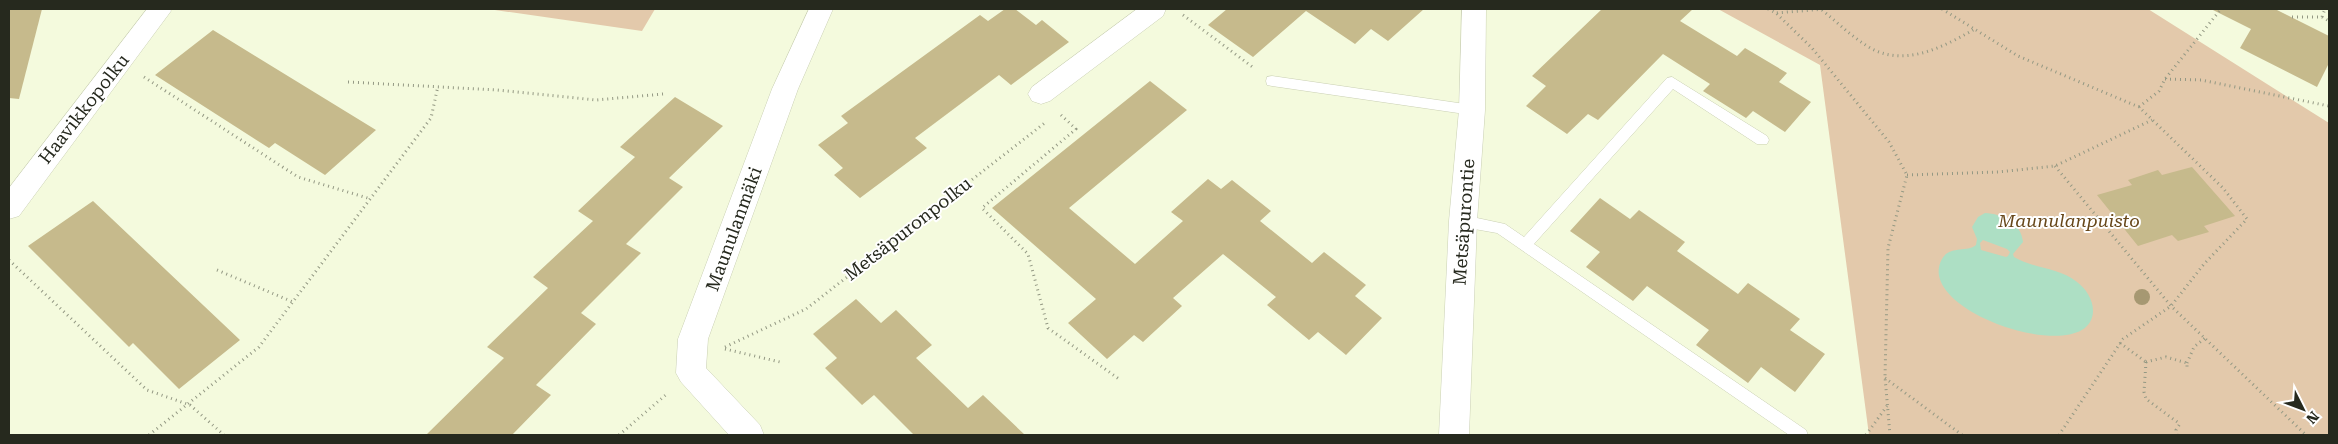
<svg xmlns="http://www.w3.org/2000/svg" width="2338" height="444" font-family="'Roboto Serif',serif">
  <rect width="100%" height="100%" fill="#f4fadd"/>
  <g fill="#e3c9ab">
    <path d="M488,9H655L642,31Z"/>
    <path d="M1718,9H2148L2329,123V435H1869L1820,65Z"/>
  </g>
  <path fill="#addfc4" fill-rule="evenodd" d="M1985,213C2002,214 2021,222 2023,242L2013,254L2014,257C2034,269 2058,267 2077,282C2086,289 2093,299 2093,311C2092,370 1912,312 1942,259C1950,245 1966,253 1976,245L1977,239L1972,227L1978,217ZM1983,240L2007,249L2010,252L2008,256L2006,257L1981,250L1980,243Z"/>
  <g fill="#c6ba8c">
    <path d="M9,9H42L19,99L9,98Z"/>
    <path d="M1005,9H1015L1036,25L1042,20L1069,42L1011,85L999,75L915,138L927,148L860,198L834,175L843,168L818,145L848,123L841,116L980,15L988,21Z"/>
    <path d="M1227,9H1424L1388,41L1371,29L1355,44L1306,11L1253,57L1208,25Z"/>
    <path d="M1602,9H1693L1680,21L1737,56L1745,48L1787,73L1779,82L1811,102L1785,132L1753,111L1746,118L1703,91L1710,84L1663,54L1598,120L1588,114L1567,134L1526,106L1546,86L1532,76Z"/>
    <path d="M2211,9H2275L2329,36V63L2317,87L2240,48L2251,29Z"/>
    <path d="M213,30L376,130L325,175L275,143L269,148L155,75Z"/>
    <path d="M1150,81L1187,110L1069,208L1135,264L1183,221L1171,212L1208,179L1221,189L1232,180L1271,211L1260,221L1312,263L1324,252L1366,285L1355,296L1382,318L1346,355L1318,332L1309,340L1267,305L1276,297L1223,254L1173,298L1182,306L1143,342L1134,335L1107,359L1068,323L1096,299L992,208Z"/>
    <path d="M675,97L723,126L669,178L683,187L626,244L641,253L581,313L596,324L536,385L551,395L512,435H426L504,358L487,347L548,288L533,277L593,221L578,211L635,157L620,147Z"/>
    <path d="M2192,167L2235,216L2204,226L2209,232L2178,241L2172,235L2138,246L2097,195L2132,185L2128,180L2158,170L2162,175Z"/>
    <path d="M1600,198L1630,219L1639,210L1685,242L1677,251L1738,294L1748,283L1800,319L1790,330L1825,354L1795,392L1761,367L1748,383L1696,345L1709,330L1647,286L1633,301L1586,267L1600,252L1570,231Z"/>
    <path d="M93,201L240,340L179,389L133,343L129,347L28,246Z"/>
    <path d="M856,299L881,323L896,310L932,345L916,358L968,408L983,395L1025,435H914L874,395L862,405L825,368L837,358L813,334Z"/>
  </g>
  <g fill="none" stroke-linecap="round" stroke-linejoin="round">
    <g stroke="#cad0b4" stroke-width="1">
      <g id="service">
        <path d="M1272,76L1472,105L1477,106L1479,110L1477,114L1472,115L1272,86L1267,85L1266,81L1267,77Z"/>
        <path d="M1672,77L1767,136L1769,140L1767,144H1757L1673,89L1534,244L1806,430L1808,435H1789L1497,233L1463,227L1458,225L1456,221L1458,217L1463,215L1505,224L1524,237L1667,78Z"/>
      </g>
    </g>
    <g stroke="#cad0b4" stroke-width="1">
      <g id="minor">
        <path d="M147,9H170L171,11L19,216L9,219V188Z"/>
        <path d="M809,9H833L798,89L708,339L706,368L760,425L764,435H729L681,382L676,373L678,339L772,89Z"/>
        <path d="M1137,9H1166L1163,16L1050,101L1041,104L1032,101L1028,94L1032,87Z"/>
      </g>
    </g>
    <g stroke="#cad0b4" stroke-width="1">
      <path id="tertiary" d="M1462,9H1486L1485,110L1477,221L1469,435H1439L1449,221L1459,110Z"/>
    </g>
    <g stroke="#939883" stroke-width="3" stroke-dasharray="1 4" stroke-linecap="butt">
      <path d="M1768,9L1776,13L1812,48L1889,142L1907,175L1888,248L1885,377L1890,435"/>
      <path d="M1775,9L1776,13L1825,9"/>
      <path d="M1942,9L2018,56L2139,107L2223,188L2247,219L2204,264L2171,306L2123,339L2059,435"/>
      <path d="M1822,10C1837,22 1851,36 1867,46C1903,69 1943,47 1975,29"/>
      <path d="M1183,15L1254,68"/>
      <path d="M2292,17H2322L2329,21"/>
      <path d="M2322,17L2325,9"/>
      <path d="M144,77L298,177L371,199"/>
      <path d="M2165,79L2201,80L2329,106"/>
      <path d="M348,82L497,90L596,100L663,94"/>
      <path d="M2139,107L2159,91L2165,79L2221,9"/>
      <path d="M1061,115L1076,129L982,208L1028,254L1048,328L1119,379"/>
      <path d="M2055,166L2171,306L2306,435"/>
      <path d="M1907,175L1998,172L2055,166L2152,120"/>
      <path d="M9,260L147,390L190,405L224,435"/>
      <path d="M217,270L293,302"/>
      <path d="M2120,343L2146,362"/>
      <path d="M725,347L806,309L1046,122"/>
      <path d="M725,349L780,362"/>
      <path d="M2146,362L2144,392L2146,399L2180,424"/>
      <path d="M2146,362L2166,357L2187,363V367"/>
      <path d="M2187,363L2194,347L2205,338"/>
      <path d="M1885,378L1962,435"/>
      <path d="M149,435L259,347L431,118L438,86"/>
      <path d="M619,435L668,393"/>
      <path d="M1866,435L1887,406"/>
      <path d="M2177,435L2176,430L2181,422"/>
    </g>
    <use href="#service" fill="#fff" fill-rule="evenodd"/>
    <use href="#minor" fill="#fff" fill-rule="evenodd"/>
    <use href="#tertiary" fill="#fff" fill-rule="evenodd"/>
  </g>
  <circle fill="#a69872" cx="2142" cy="297" r="8"/>
  <g text-anchor="middle" stroke-width="4" stroke-linejoin="round" paint-order="stroke">
    <g font-size="18" fill="#26291e" stroke="#fff">
      <text transform="translate(84 109) rotate(-52)" y="6">Haavikkopolku</text>
      <text transform="translate(1464 222) rotate(-86)" y="6">Metsäpurontie</text>
      <text transform="translate(734 229) rotate(-70)" y="6">Maunulanmäki</text>
      <text transform="translate(908 229) rotate(-38)" y="6">Metsäpuronpolku</text>
    </g>
    <g font-size="18" font-style="italic" fill="#67471a" stroke="#fff">
      <text x="2069" y="227">Maunulanpuisto</text>
    </g>
  </g>
  <rect width="2338" height="444" fill="none" stroke="#26291e" stroke-width="20"/>
  <g transform="translate(2303 409) rotate(132)" stroke="#ffffff" stroke-width="4" paint-order="stroke">
  <path d="M0-4L9 19L0 12L-9 19Z" fill="#26291e"/>
  <text y="-8" font-size="14" font-weight="bold" text-anchor="middle" fill="#26291e">N</text>
  </g>
</svg>
